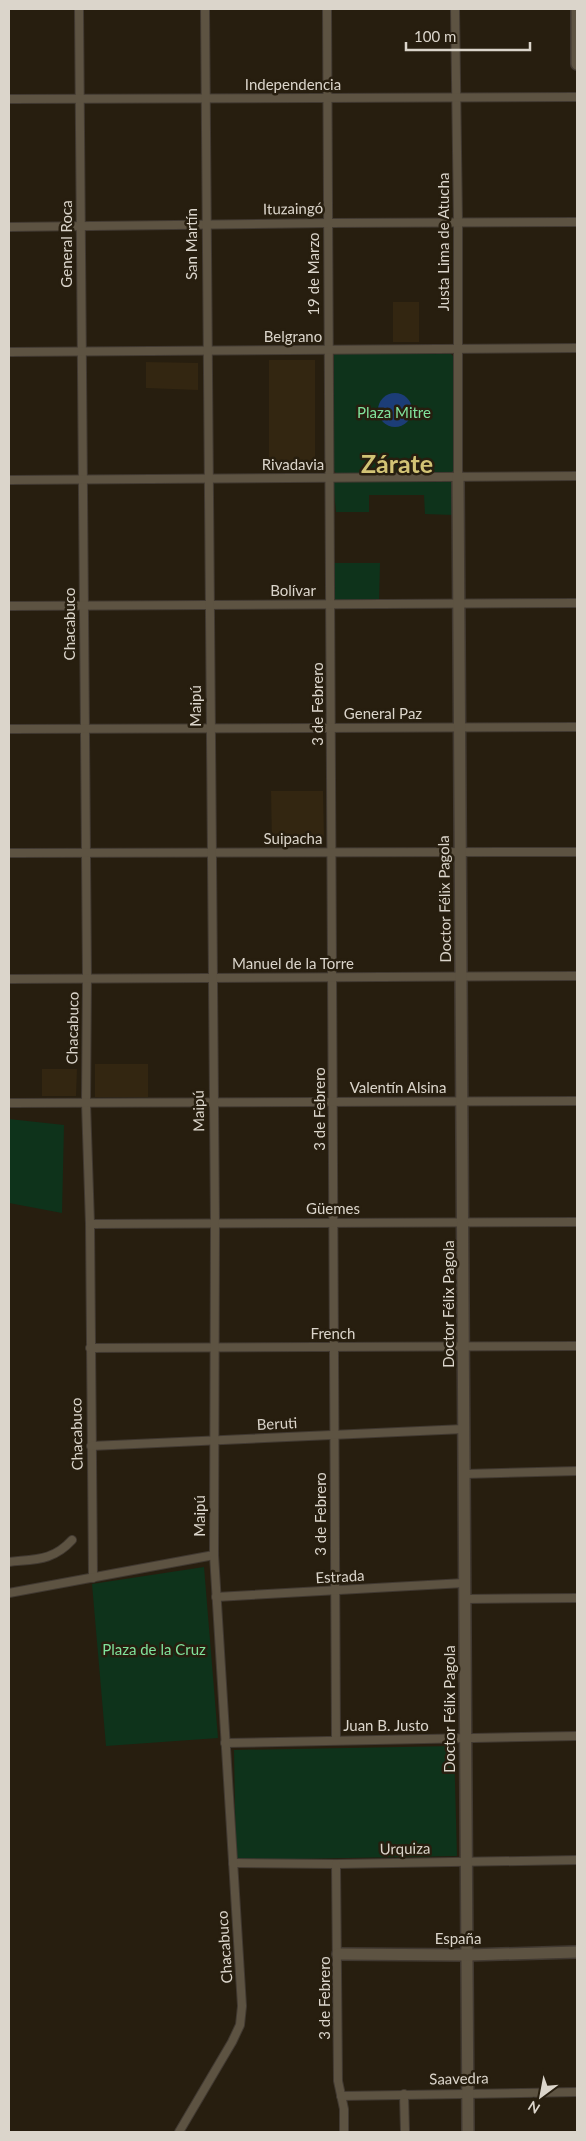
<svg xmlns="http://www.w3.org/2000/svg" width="586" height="2141" font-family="Lato,sans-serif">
  <rect width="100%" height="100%" fill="#271e0f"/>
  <g fill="#332611">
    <rect x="393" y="302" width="26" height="40"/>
    <rect x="269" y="360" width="46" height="109"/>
    <path d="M146,362L198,363V390L146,388Z"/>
    <path d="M271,791H323L324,839L321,843L272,844Z"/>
    <rect x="95" y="1064" width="53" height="33"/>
    <path d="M42,1069H77L76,1096H42Z"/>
  </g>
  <g fill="#0e331b">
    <path d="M448,351L454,357L455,470L454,472L337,475L333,469L334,355L337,353Z"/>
    <path d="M453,479V515L425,514L424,495H369V512H336L333,481Z"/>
    <path d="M333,563H380L379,602H332Z"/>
    <path d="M9,1119L64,1125L62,1213L9,1203Z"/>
    <path d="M204,1567L218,1738L106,1746L92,1584Z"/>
    <path d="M454,1746L457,1856L236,1860L234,1750Z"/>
  </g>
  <circle fill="#1c3d77" cx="395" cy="410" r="17"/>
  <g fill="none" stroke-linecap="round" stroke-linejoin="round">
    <g stroke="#413931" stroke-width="10">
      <g id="street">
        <path d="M79,9L87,978L86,1103L90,1224L93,1578"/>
        <path d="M327,9L336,1740"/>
        <path d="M455,9L458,222V476"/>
        <path d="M9,99L577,97"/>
        <path d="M9,227L328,223L577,222"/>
        <path d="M9,352L577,348"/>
        <path d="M9,480L577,476"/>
        <path d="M9,606L577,603"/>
        <path d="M9,729L577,727"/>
        <path d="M9,853L577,852"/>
        <path d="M9,979L577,976"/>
        <path d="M9,1103L577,1101"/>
        <path d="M90,1224L577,1222"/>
        <path d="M90,1348L577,1346"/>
        <path d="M91,1446L464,1429"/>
        <path d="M464,1474L577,1471"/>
        <path d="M9,1562C35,1559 53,1561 72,1540"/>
        <path d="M9,1593L214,1555"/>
        <path d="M216,1597L464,1583"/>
        <path d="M464,1599L577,1598"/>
        <path d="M225,1743L577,1736"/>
        <path d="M233,1863L336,1864L577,1860"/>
        <path d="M336,1864L338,2081L344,2109V2132"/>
        <path d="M404,2094L405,2132"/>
        <path d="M341,2096L577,2092"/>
        <path d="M179,2132L232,2042L240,2025L242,2006L214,1555L215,1224L205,9"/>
      </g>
    </g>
    <g stroke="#413931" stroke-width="14">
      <g id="secondary">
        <path d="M577,9V64"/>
        <path d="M458,476L468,2132"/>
        <path d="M338,1954L467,1955L577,1952"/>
      </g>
    </g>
    <use href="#street" stroke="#5d5342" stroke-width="8"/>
    <use href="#secondary" stroke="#5d5342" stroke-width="11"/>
  </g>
  <g text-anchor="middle" stroke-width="5" stroke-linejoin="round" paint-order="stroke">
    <g font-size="15" fill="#dbd5cb" stroke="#271e0f">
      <text x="293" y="90">Independencia</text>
      <text transform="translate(293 209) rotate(-1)" y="5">Ituzaingó</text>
      <text transform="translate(444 242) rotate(-90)" y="5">Justa Lima de Atucha</text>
      <text transform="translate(67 244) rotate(-90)" y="5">General Roca</text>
      <text transform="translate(192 244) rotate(-90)" y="5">San Martín</text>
      <text transform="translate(314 274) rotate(-90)" y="5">19 de Marzo</text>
      <text x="293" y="342">Belgrano</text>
      <text x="293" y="470">Rivadavia</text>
      <text x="293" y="596">Bolívar</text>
      <text transform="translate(70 624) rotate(-90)" y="5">Chacabuco</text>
      <text transform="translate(318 704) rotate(-90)" y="5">3 de Febrero</text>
      <text transform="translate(196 706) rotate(-90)" y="5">Maipú</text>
      <text x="383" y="719">General Paz</text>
      <text x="293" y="844">Suipacha</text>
      <text transform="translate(445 899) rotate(-91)" y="5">Doctor Félix Pagola</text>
      <text x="293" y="969">Manuel de la Torre</text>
      <text transform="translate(73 1028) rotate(-89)" y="5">Chacabuco</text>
      <text x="398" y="1093">Valentín Alsina</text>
      <text transform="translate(320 1109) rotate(-90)" y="5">3 de Febrero</text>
      <text transform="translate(199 1111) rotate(-91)" y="5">Maipú</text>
      <text x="333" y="1214">Güemes</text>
      <text transform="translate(449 1304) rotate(-90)" y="5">Doctor Félix Pagola</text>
      <text x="333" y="1339">French</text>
      <text transform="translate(277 1424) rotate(-3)" y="5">Beruti</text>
      <text transform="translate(77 1434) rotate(-91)" y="5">Chacabuco</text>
      <text transform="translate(321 1514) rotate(-90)" y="5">3 de Febrero</text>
      <text transform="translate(200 1516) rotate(-90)" y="5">Maipú</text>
      <text transform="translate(340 1577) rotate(-3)" y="5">Estrada</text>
      <text transform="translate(450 1709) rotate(-90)" y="5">Doctor Félix Pagola</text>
      <text x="386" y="1731">Juan B. Justo</text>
      <text transform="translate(405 1849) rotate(-1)" y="5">Urquiza</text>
      <text x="458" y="1944">España</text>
      <text transform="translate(225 1947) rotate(-94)" y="5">Chacabuco</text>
      <text transform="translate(325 1998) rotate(-90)" y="5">3 de Febrero</text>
      <text transform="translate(459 2079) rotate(-1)" y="5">Saavedra</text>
    </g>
    <g font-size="15" fill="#81e39c" stroke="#271e0f">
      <text x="394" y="418">Plaza Mitre</text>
      <text x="154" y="1655">Plaza de la Cruz</text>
    </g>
    <g font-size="25" font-weight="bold" fill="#d2c375" stroke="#271e0f">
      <text x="397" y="473">Zárate</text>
    </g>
  </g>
  <rect width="586" height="2141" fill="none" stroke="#dbd5cb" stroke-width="20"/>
  <g transform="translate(541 2096) rotate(212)" stroke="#271e0f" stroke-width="4" paint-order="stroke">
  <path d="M0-4L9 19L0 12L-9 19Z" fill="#dbd5cb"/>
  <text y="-8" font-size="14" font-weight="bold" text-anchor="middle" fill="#dbd5cb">N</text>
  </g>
  <path d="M406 42v8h124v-8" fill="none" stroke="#dbd5cb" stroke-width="2.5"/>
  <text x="414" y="42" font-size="15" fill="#dbd5cb" stroke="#271e0f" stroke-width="4" paint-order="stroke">100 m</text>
</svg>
